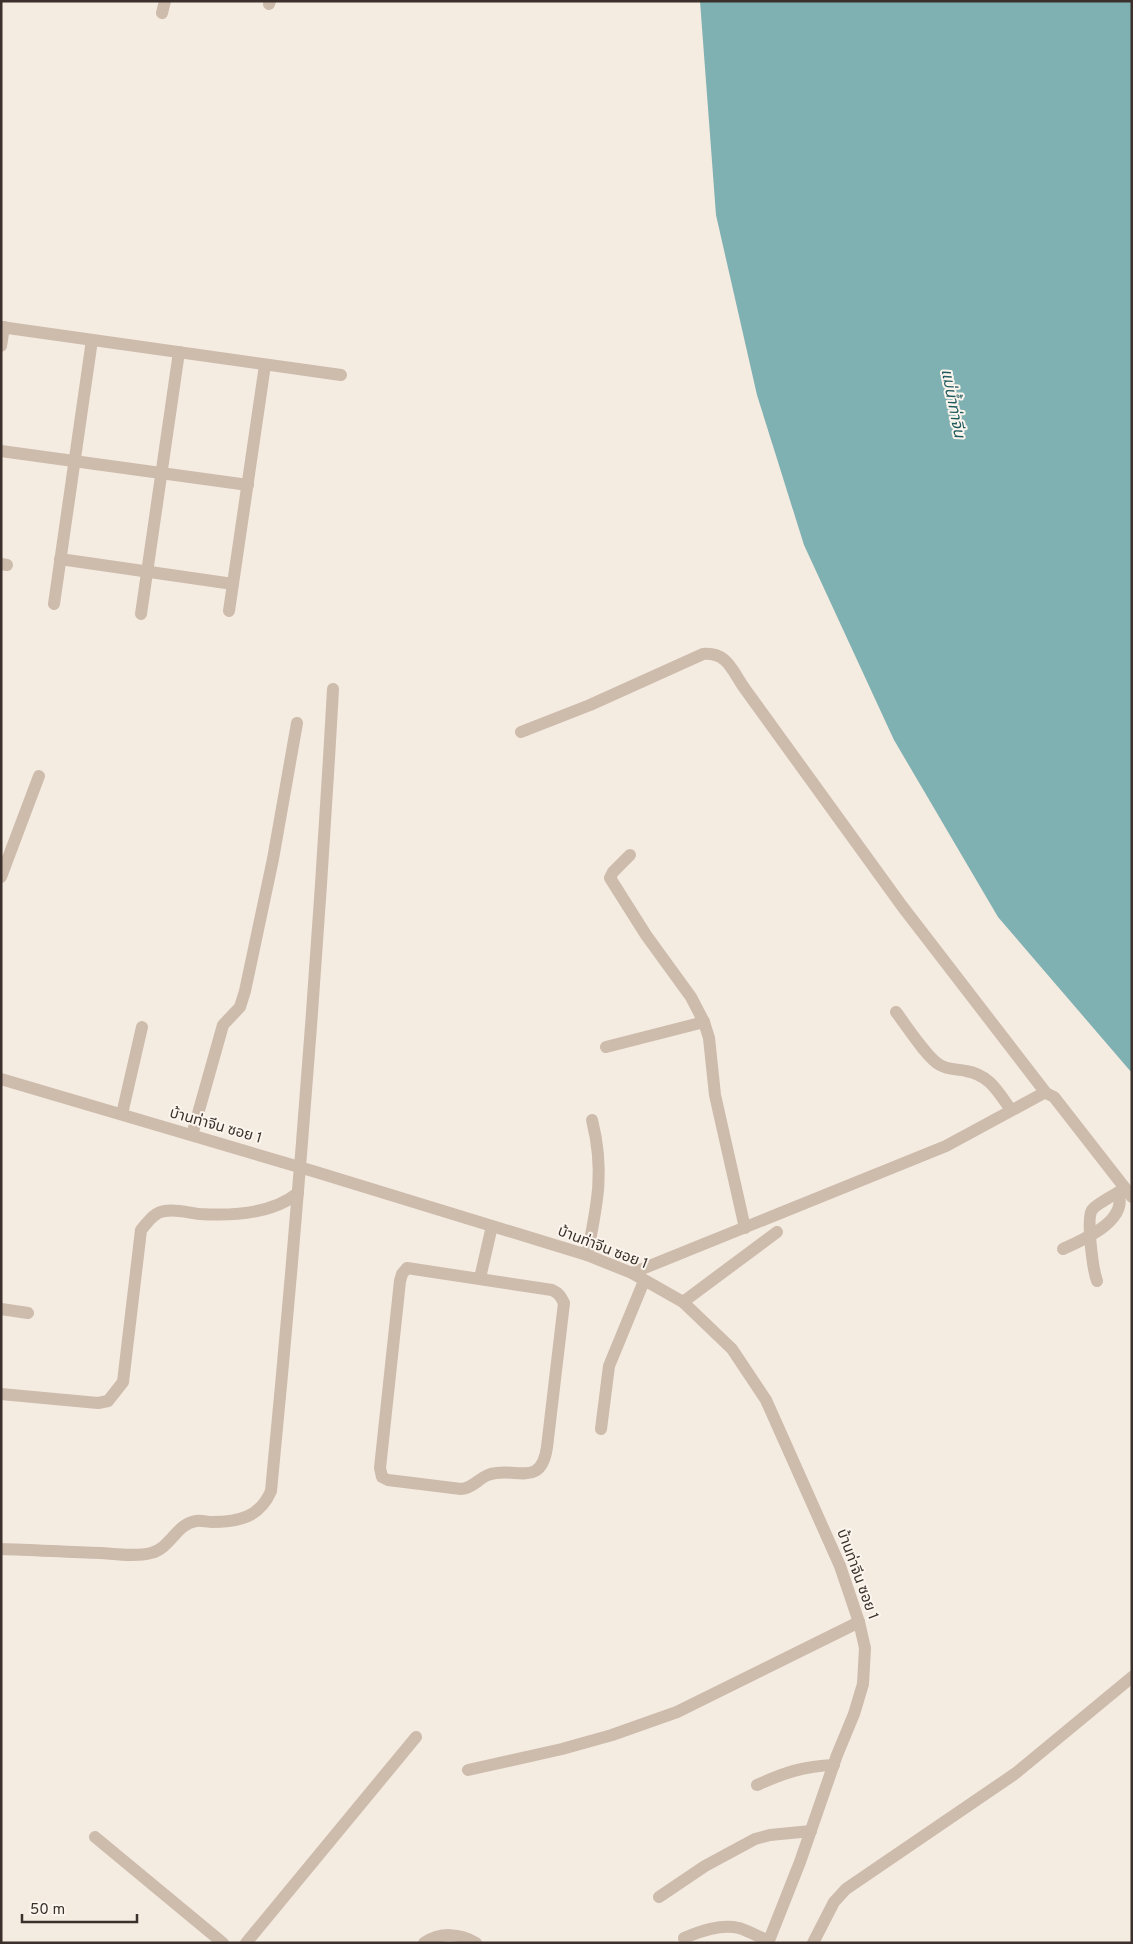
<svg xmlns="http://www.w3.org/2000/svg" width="1133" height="1944" font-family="Overpass,'Noto Sans Thai',sans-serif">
  <rect width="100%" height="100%" fill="#f4ebe1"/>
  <path fill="#7fb0b2" d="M700,1H1132V1073L998,917L894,740L804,545L757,395L716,215Z"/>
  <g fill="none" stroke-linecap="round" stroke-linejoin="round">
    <g stroke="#cdbbac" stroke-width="12">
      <path d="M269,4L270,1"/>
      <path d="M162,13L165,1"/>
      <path d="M1,327L341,375"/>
      <path d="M1,346L4,327"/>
      <path d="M1,451L248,485"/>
      <path d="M60,559L233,584"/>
      <path d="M1,564L7,565"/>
      <path d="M54,604L92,340"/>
      <path d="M229,611L265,365"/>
      <path d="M141,614L179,352"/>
      <path d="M521,732L590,705L703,654C728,652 732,671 745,689L902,906L1046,1093L1054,1097L1132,1197"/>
      <path d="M630,855L613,872L610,878L646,935L691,997L704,1022L709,1038L715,1095L745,1228"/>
      <path d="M1,877L39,776"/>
      <path d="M896,1012C906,1025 927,1058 940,1065C948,1070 958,1069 966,1071C990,1075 998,1092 1011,1110"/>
      <path d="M606,1047L704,1022"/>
      <path d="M1,1079L316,1172L587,1255L632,1273L683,1302L732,1349L766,1400L840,1566L859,1622L865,1648L863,1684L854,1714L837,1755L800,1862L768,1943"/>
      <path d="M122,1114L142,1027"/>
      <path d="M192,1135L223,1025L240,1007L245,991L273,859L297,723"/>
      <path d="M1063,1249C1082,1240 1129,1221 1118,1193"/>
      <path d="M587,1255C597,1206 605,1171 592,1120"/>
      <path d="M407,1268L552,1290C559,1293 561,1297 564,1303L547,1447C541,1490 514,1465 488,1475C478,1479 473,1488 461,1489L388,1480L382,1477L380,1468L400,1281L402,1274Z"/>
      <path d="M632,1273L946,1146L1042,1094L1046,1093"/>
      <path d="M480,1278L492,1226"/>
      <path d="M1097,1281C1093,1270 1086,1219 1092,1210C1097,1203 1117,1194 1125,1188"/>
      <path d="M683,1302L777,1232"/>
      <path d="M1,1309L28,1313"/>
      <path d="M1,1394L98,1403L108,1401L123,1382L141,1230C148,1222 154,1212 165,1211C176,1209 190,1213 200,1214C232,1216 272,1214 298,1193"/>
      <path d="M601,1429L609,1366L644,1281"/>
      <path d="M1,1549C34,1550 68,1552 101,1553C116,1554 136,1557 151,1553C171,1548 176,1524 196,1521C201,1520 207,1522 212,1522C239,1522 260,1517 271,1491C297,1224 318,957 333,689"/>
      <path d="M468,1770L562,1749L612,1735L677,1712L859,1622"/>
      <path d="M757,1785C784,1773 803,1766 834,1765"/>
      <path d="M95,1837L223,1943"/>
      <path d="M659,1897L705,1866L755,1839L770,1835L811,1831"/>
      <path d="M684,1938C701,1931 720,1924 739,1928C749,1931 759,1937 769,1941"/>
      <path d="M246,1943L416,1737"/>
      <path d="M424,1943C440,1932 460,1933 476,1943"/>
      <path d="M813,1943L834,1902L846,1889L1016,1773L1132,1677"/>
    </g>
  </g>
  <g text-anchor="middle" stroke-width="4" stroke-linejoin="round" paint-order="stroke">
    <g font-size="15" fill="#3b302b" stroke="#fbf5ee">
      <text transform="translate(216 1125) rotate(16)" y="5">บ้านท่าจีน ซอย 1</text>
      <text transform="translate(603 1247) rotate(21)" y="5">บ้านท่าจีน ซอย 1</text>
      <text transform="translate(858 1574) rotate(70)" y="5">บ้านท่าจีน ซอย 1</text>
    </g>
    <g font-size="16" font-style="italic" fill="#1f5a5e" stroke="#fbf5ee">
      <text transform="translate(954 403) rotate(79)" y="6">แม่น้ำท่าจีน</text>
    </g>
  </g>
  <rect width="1133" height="1944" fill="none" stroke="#3b302b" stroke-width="5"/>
  <path d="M22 1914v8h115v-8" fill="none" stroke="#3b302b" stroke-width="2.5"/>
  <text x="30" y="1914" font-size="15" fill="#3b302b" stroke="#fbf5ee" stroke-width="4" paint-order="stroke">50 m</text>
</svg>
